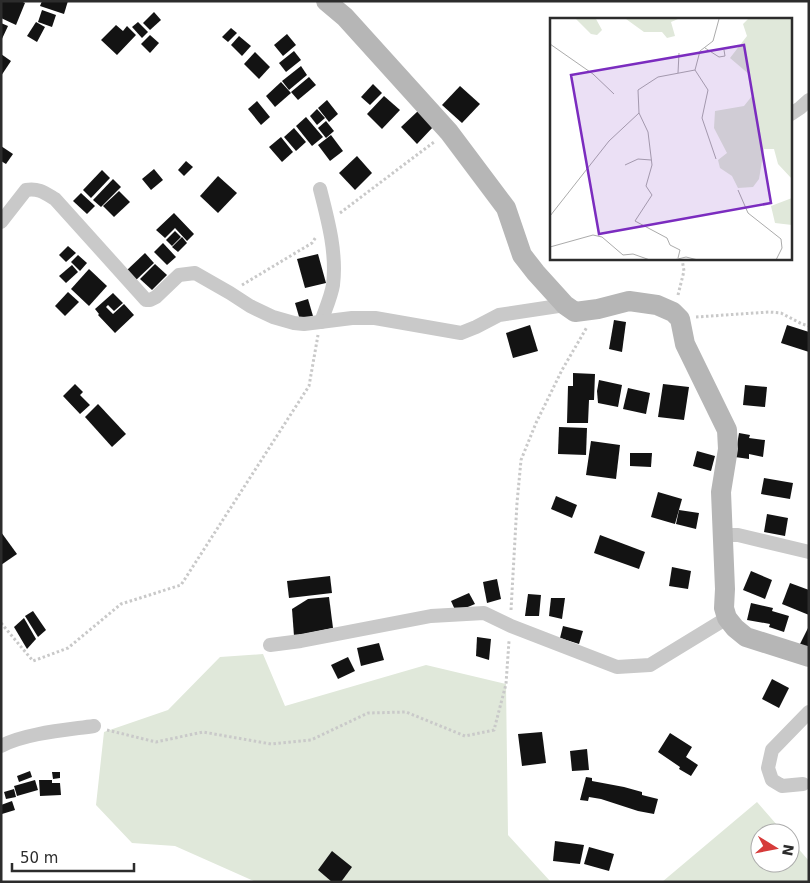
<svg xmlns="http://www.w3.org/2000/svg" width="810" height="883" font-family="'DejaVu Sans',sans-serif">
  <rect width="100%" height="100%" fill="#fff"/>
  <g fill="#e0e8da">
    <path d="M263,654L285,706L426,665L506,684L508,835L550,881L553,882H256L175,846L132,843L96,805L104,732L168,710L220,657Z"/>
    <path d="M757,802L784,833H760V863H790V839L809,861V882H662Z"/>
  </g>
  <g fill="#131313">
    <path d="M1,1H21L25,3L16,25L1,18Z"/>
    <path d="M42,1H68L64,14L40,6Z"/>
    <path d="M42,10L56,15L52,27L38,22Z"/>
    <path d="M154,12L161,20L150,30L143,23Z"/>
    <path d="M36,22L45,27L37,42L27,36Z"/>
    <path d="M138,22L148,32L142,38L132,27Z"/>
    <path d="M1,23L8,26L1,41Z"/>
    <path d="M116,25L123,31L127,26L136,35L117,55L101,40Z"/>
    <path d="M231,28L237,33L228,42L222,37Z"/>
    <path d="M287,34L296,45L283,56L274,45Z"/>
    <path d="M150,35L159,43L150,53L141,44Z"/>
    <path d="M239,36L251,46L242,56L231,45Z"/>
    <path d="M294,51L301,60L286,72L279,63Z"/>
    <path d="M255,52L270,67L259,79L244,64Z"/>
    <path d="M1,54L11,61L1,76Z"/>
    <path d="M301,66L307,75L289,90L282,81Z"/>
    <path d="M309,77L316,85L298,100L291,92Z"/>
    <path d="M281,82L291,93L275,107L266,96Z"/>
    <path d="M373,84L382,93L370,105L361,97Z"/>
    <path d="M460,86L480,104L462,123L442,105Z"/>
    <path d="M384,96L400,110L382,129L367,114Z"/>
    <path d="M327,100L338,114L329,122L318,108Z"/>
    <path d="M257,101L270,117L261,125L248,109Z"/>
    <path d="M317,109L325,118L317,125L310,116Z"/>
    <path d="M418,111L434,126L417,144L401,127Z"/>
    <path d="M306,117L323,137L312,146L296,126Z"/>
    <path d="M326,121L334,131L326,138L318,128Z"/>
    <path d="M294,128L306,142L296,151L284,137Z"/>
    <path d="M331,135L343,151L330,161L318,145Z"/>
    <path d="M281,137L293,152L282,162L269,147Z"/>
    <path d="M1,146L13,154L6,164L1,161Z"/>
    <path d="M357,156L372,173L355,190L339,173Z"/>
    <path d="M186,161L193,167L184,176L178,170Z"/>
    <path d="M154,169L163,180L151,190L142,179Z"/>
    <path d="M102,170L110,178L91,198L83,190Z"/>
    <path d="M218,176L237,193L218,213L200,196Z"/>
    <path d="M113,179L121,187L101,207L93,200Z"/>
    <path d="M119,191L130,202L114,217L103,206Z"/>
    <path d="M81,193L95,206L87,214L73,201Z"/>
    <path d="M174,213L194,234L187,241L175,228L165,238L156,230Z"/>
    <path d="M175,231L181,237L172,246L166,240Z"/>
    <path d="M182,237L187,243L178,252L172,247Z"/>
    <path d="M163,243L176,257L167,265L154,252Z"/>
    <path d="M68,246L76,253L66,262L59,255Z"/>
    <path d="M145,253L154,263L135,281L126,271Z"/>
    <path d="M318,254L326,283L305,288L297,259Z"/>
    <path d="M78,255L87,263L80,271L71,262Z"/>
    <path d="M155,264L167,275L152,290L140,279Z"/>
    <path d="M72,265L78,272L66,283L59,276Z"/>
    <path d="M89,269L107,286L89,306L71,289Z"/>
    <path d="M68,292L79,302L65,316L55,306Z"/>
    <path d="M113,293L123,303L114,311L108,305L106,307L113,314L124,304L134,315L115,333L98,315L99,314L95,309Z"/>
    <path d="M308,299L313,316L300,320L295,303Z"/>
    <path d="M614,320L626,322L622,352L609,349Z"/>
    <path d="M530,325L538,351L513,358L506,333Z"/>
    <path d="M787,325L809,332V352L781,343Z"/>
    <path d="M573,373L595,374L594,400H589L588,423H567L568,386H573Z"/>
    <path d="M599,380L622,385L618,407L598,403L597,391Z"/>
    <path d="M75,384L83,392L80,395L90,405L80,414L63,396Z"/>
    <path d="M663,384L689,387L684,420L658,417Z"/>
    <path d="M745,385L767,387L765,407L743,405Z"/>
    <path d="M628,388L650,393L646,414L623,409Z"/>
    <path d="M98,404L126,434L112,447L85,417Z"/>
    <path d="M559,427L587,428L586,455L558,454Z"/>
    <path d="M739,433L750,435L749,438L765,440L763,457L749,454V459L735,457Z"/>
    <path d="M591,441L620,445L616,479L586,475Z"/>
    <path d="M697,451L715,456L711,471L693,466Z"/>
    <path d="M630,453H652L651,467L630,466Z"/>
    <path d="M764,478L793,483L790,499L761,494Z"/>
    <path d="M658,492L682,499L675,524L651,517Z"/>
    <path d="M556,496L577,505L572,518L551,509Z"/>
    <path d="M679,510L699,513L696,529L676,524Z"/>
    <path d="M767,514L788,518L785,536L764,532Z"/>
    <path d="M1,532L17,554L1,565Z"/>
    <path d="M600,535L645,552L639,569L594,553Z"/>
    <path d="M672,567L691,571L688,589L669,586Z"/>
    <path d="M751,571L772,580L765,599L743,590Z"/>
    <path d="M330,576L332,593L289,598L287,581Z"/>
    <path d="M497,579L501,599L487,603L483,582Z"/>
    <path d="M790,583L809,590V615L782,604Z"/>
    <path d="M469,593L475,604L456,612L451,601Z"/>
    <path d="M528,594L541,595L539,616H525Z"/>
    <path d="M329,597L333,628L294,636L292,609L308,599Z"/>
    <path d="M551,598H565L562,619L549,616Z"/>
    <path d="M751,603L773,608L772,611L789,616L784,632L769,627L770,624L747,620Z"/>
    <path d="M33,611L46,630L38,637L25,616Z"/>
    <path d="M24,618L36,639L27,649L14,627Z"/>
    <path d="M563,626L583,631L579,644L560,638Z"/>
    <path d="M809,626V648L800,644Z"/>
    <path d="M477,637L491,639L489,660L476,656Z"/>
    <path d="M379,643L384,660L361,666L357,648Z"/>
    <path d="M348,657L355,671L338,679L331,665Z"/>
    <path d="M772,679L789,688L779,708L762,699Z"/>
    <path d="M542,732L546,763L522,766L518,734Z"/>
    <path d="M670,733L692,747L686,757L698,765L691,776L679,769L680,767L658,752Z"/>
    <path d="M587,749L589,770L572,771L570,751Z"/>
    <path d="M30,771L32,777L19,782L17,776Z"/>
    <path d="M52,772H60V778L53,779Z"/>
    <path d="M586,777L592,778V781L624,787L642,792V795L658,799L654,814L638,811L601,799L589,797L588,801L580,800Z"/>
    <path d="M35,780L38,790L17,796L14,786Z"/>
    <path d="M39,780H52V783H60L61,795L40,796Z"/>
    <path d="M14,789L16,797L6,799L4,792Z"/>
    <path d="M12,801L15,810L2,814L1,805Z"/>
    <path d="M555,841L584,845L580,864L553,861Z"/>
    <path d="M589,847L614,854L609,871L584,864Z"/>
    <path d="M332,851L352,867L341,882H332L318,870Z"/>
  </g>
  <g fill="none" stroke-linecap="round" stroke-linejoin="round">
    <g stroke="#c9c9c9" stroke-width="3" stroke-dasharray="2.5 2.5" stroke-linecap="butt">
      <path d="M340,213L434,142"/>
      <path d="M242,285L312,243L316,237"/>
      <path d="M678,295L684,271L682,259"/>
      <path d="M696,317L769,312L781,313L802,324L809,326"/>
      <path d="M511,610L517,503L521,460L536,423L562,370L587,327"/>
      <path d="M1,623L33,661L68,648L121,604L181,585L309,386L318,335"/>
      <path d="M107,730L156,742L203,732L271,744L311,740L368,713L406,712L465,736L494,730L506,684L509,641"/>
    </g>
    <g stroke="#c9c9c9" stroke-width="14">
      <path d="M791,114L800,108L809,100"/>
      <path d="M320,189C328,220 337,253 333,285C331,297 325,310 321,322"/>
      <path d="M1,222L26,190C39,188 45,193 55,199L146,300H150L156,297L179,275L195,273L230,293L250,306L273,317L294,323L304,324L352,318H375L461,333L476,327L499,315L565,305"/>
      <path d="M724,535H738L809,552"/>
      <path d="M270,645L301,641L431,616L484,613L511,626L617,667L650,665L727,618"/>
      <path d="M1,746C26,733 66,730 94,726"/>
      <path d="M803,784L782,786L772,780L768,768L772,750L809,712"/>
    </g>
    <path stroke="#b6b6b6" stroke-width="20" d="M326,1L345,17L449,132L506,208L522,255L536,273L565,305L575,312L598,309L629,301L657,305L673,312L680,319L685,344L727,430L728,449L721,492L725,589L724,608L727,618L735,628L746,637L809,657"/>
  </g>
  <g transform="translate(550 18)">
    <rect width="242" height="242" fill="#fff"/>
    <path d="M26,1H46L52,12L47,17L41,16ZM76,1H128L121,4L125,18L117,20L112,14H94ZM198,1H242V161L228,146L224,131H214L209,161L203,169L188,170L182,158L170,150L168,142L177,135L164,110L165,93L194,88L202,78L200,57L180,40L197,18L193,6ZM242,180V207L225,205L221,188Z" fill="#e0e8da"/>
    <path fill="none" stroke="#ababab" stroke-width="1" d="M0,26L43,56L64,76M155,30L169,39L175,38L174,32M145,52L158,72L152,100L166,141M128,55L129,35M89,95L98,114L102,147L96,168L102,177L85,203L117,220L120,227L130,232L128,240M75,147L88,141L101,142M188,172L198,195L231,221L232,230L226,242M0,198L59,123L89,95L88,72L108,59L145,52L150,33L163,23L169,1M0,229L43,217L52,219L73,237L83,236L100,242M124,242L136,239L148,242"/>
    <path fill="#7b2cbf" fill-opacity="0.15" stroke="#7b2cbf" stroke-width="2.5" d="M194,27L221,185L49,216L21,57Z"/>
    <rect width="242" height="242" fill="none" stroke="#2c2c2c" stroke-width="2.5"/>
  </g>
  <rect width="810" height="883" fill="none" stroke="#2c2c2c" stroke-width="5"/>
  <g transform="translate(775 848) rotate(100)"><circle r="24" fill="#ffffff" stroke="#ababab"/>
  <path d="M0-4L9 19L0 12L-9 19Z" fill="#d63b3a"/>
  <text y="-8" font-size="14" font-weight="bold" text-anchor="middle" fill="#2c2c2c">N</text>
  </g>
  <path d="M12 863v8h122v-8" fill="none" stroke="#2c2c2c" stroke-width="2.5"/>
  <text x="20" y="863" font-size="15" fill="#2c2c2c" stroke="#ffffff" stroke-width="4" paint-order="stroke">50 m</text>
</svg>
